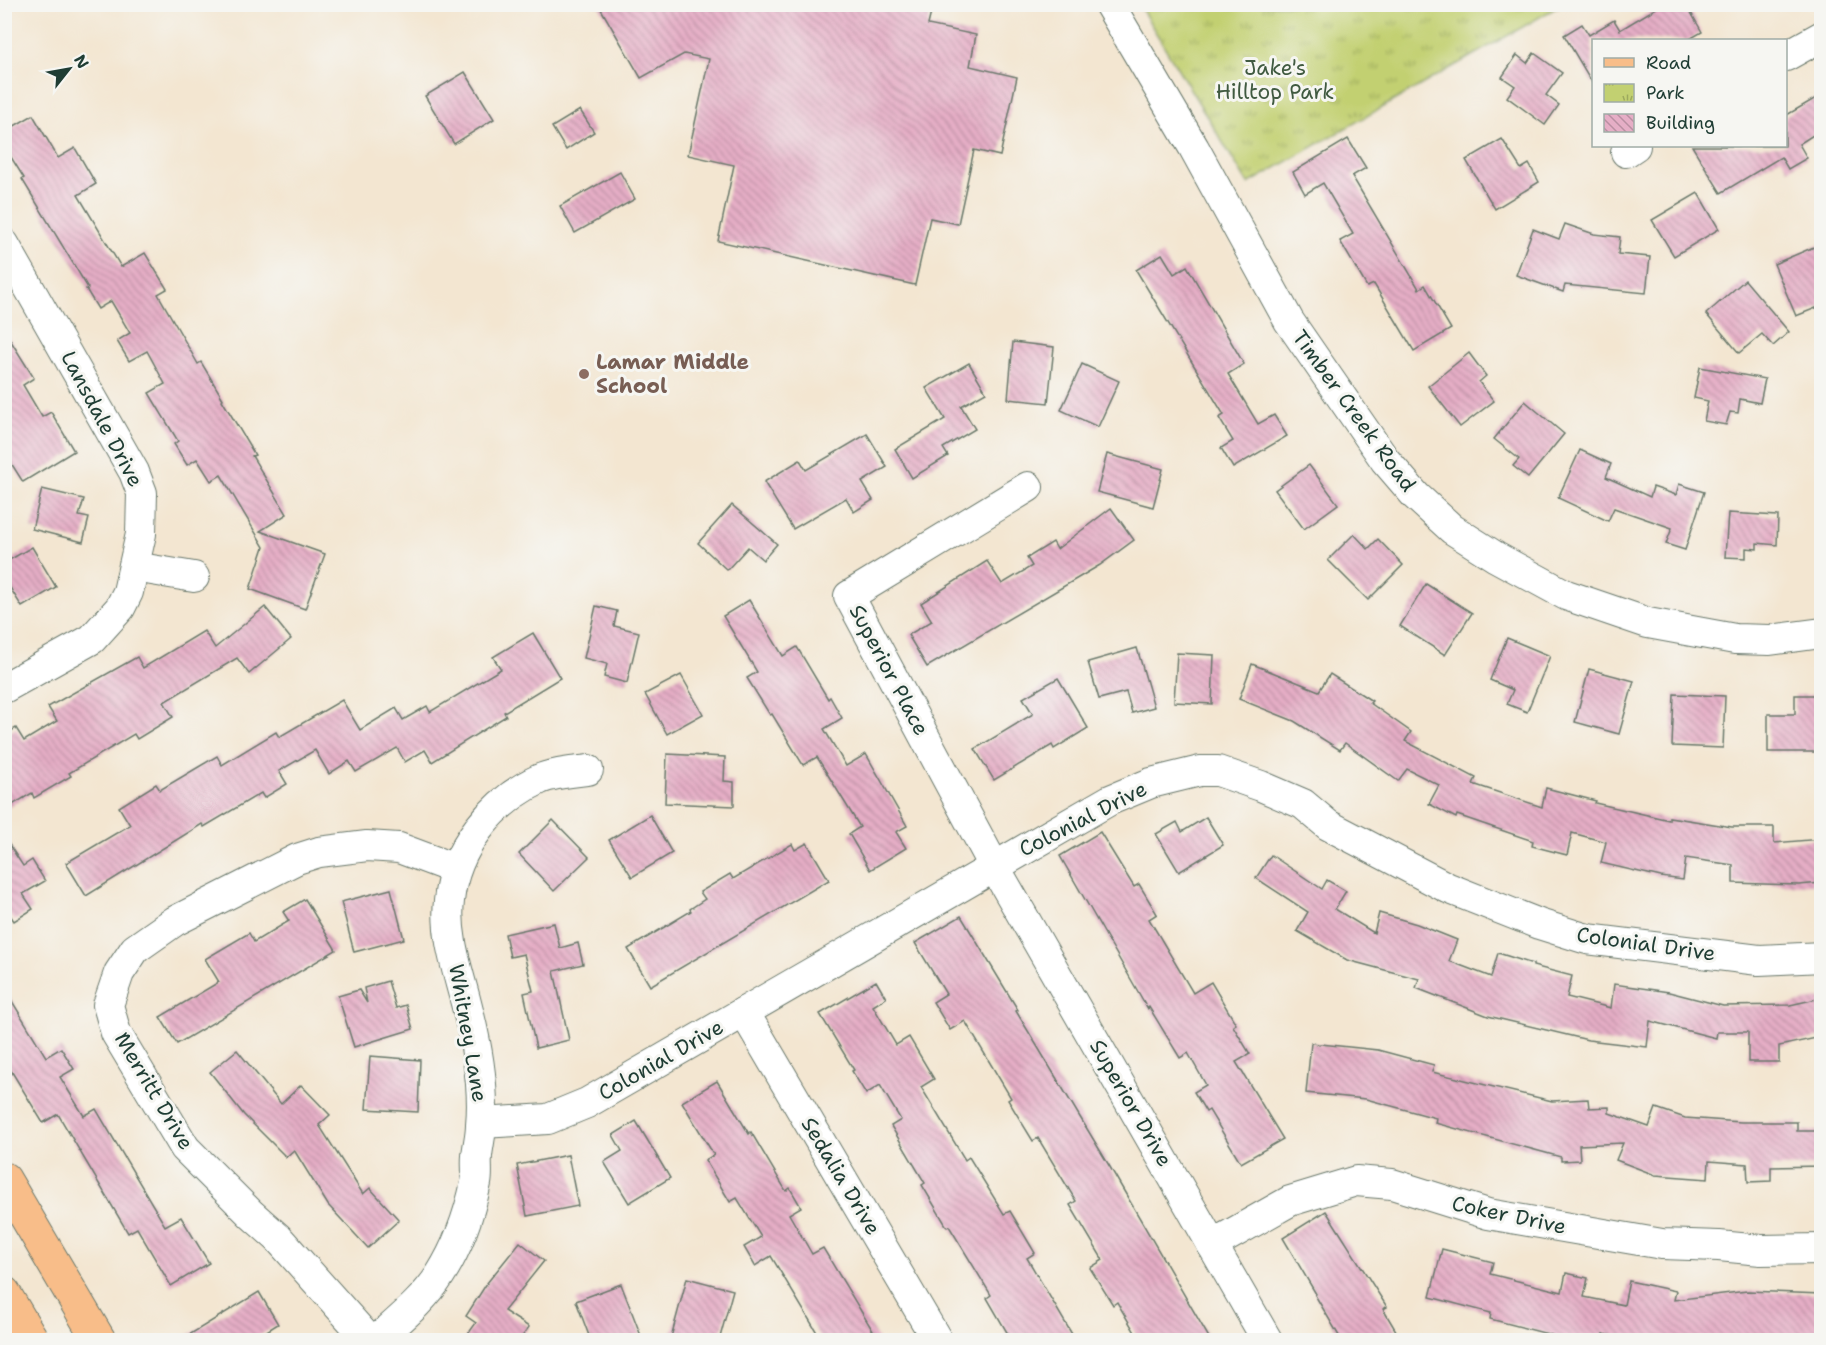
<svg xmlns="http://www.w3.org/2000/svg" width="1826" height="1345" font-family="'Shantell Sans',sans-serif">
  <defs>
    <pattern id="park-tufts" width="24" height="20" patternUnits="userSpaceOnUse" patternTransform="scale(1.5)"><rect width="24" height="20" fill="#c2d071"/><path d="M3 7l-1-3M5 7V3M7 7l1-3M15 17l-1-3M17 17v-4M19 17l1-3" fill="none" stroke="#9daa5e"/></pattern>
    <pattern id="building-back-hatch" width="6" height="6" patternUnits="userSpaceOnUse" patternTransform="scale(1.5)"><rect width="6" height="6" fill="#e6aec6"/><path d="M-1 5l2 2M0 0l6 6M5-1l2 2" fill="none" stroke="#ba8fa2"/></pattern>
  </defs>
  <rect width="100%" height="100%" fill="#f6f6f2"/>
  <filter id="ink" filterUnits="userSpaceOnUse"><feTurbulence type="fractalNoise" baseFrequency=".0167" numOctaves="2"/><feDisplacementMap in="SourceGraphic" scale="12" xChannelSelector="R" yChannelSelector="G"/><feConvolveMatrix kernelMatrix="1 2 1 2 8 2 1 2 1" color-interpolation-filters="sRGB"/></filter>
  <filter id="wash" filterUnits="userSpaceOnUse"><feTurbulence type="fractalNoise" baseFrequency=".008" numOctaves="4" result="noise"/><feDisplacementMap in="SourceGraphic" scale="24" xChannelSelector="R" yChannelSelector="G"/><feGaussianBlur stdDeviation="1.35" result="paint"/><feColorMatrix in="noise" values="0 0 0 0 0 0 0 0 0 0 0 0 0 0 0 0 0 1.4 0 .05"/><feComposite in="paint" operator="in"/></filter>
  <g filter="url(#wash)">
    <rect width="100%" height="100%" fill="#f3e6d1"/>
    <path fill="url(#park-tufts)" stroke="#708652" stroke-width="1.5" d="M1139,5H1561L1248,184Z"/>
    <g id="blocks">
      <g fill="url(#building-back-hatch)">
        <path d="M598,4H933L928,25L976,35L970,66L1017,77L1000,156L974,150L958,224L930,218L915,285L718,241L734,165L688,155L709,59L684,54L641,78Z"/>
        <path d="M1663,4H1686L1702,32L1688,40H1592L1593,84L1564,35L1582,24L1589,35L1614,20L1620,30Z"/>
        <path d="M1534,53L1562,73L1546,95L1559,105L1545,125L1507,97L1515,86L1502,77L1517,55L1527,63Z"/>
        <path d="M465,72L494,119L454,144L425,96Z"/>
        <path d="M1821,95V130L1799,144L1807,158L1788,169L1781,157L1721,193L1692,146H1785V116Z"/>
        <path d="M580,110L594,132L566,150L552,127Z"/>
        <path d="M33,115L58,158L75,148L96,184L78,195L121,267L145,253L167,289L158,294L198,364L201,362L223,399L222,400L255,455L252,456L287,514L260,531L325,554L305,609L250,589L264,547L221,475L211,481L197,459L187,465L174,444L178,441L149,393L165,384L147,351L129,361L117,341L130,333L111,301L98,309L86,289L88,288L22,179L24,178L4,146V132Z"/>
        <path d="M1348,139L1366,168L1352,176L1419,289L1425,285L1451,329L1414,351L1374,284L1367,287L1340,241L1353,234L1323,183L1305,194L1293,172Z"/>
        <path d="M1502,139L1521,169L1529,164L1539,182L1495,209L1466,160Z"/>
        <path d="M620,172L635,199L575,233L560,206Z"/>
        <path d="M1698,193L1719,229L1674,256L1652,220Z"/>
        <path d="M1565,224L1594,234L1620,237L1618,254L1650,257L1646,293L1565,285L1563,292L1516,275L1533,229L1559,239Z"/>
        <path d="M1821,244V306L1796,316L1774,264Z"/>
        <path d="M1162,254L1174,274L1187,266L1244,364L1228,374L1258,424L1274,415L1287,436L1233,468L1221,448L1233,441L1219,418L1224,415L1136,270Z"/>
        <path d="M1745,280L1789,332L1773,346L1762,334L1739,353L1706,314Z"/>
        <path d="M4,330L34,378L23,385L42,417L51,412L74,451L23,482L4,452Z"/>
        <path d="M1013,342L1054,347L1048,403L1008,399Z"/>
        <path d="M1469,353L1486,376L1479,382L1494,401L1460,427L1428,386Z"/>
        <path d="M969,363L986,392L961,406L975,429L943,448L948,456L912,478L895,449L945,419L926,388Z"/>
        <path d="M1082,364L1119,381L1098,427L1061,410Z"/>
        <path d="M1700,367L1765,379L1760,403L1740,399L1738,413L1730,412L1726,425L1704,421L1708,401L1694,398Z"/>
        <path d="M1525,401L1564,434L1528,478L1513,466L1519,459L1494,439Z"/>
        <path d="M867,434L887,467L862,482L873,500L854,512L846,498L793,529L764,482L800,460L806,470Z"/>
        <path d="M1580,450L1611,464L1606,477L1650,497L1653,487L1676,495L1679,484L1704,492L1685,550L1666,544L1672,528L1614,508L1608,521L1558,498Z"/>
        <path d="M1107,454L1163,469L1153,507L1097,492Z"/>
        <path d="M1309,465L1338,504L1304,529L1275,490Z"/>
        <path d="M42,489L84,499L79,516L89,518L83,542L32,529Z"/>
        <path d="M732,505L777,544L763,560L748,547L727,570L698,543Z"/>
        <path d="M1111,508L1134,540L1100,565L927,667L908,635L932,621L921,603L987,561L1002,584L1032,566L1027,558L1053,542L1057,549Z"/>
        <path d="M1728,513L1778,516L1777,545L1757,543V549L1746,548V558L1725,557Z"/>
        <path d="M1354,534L1368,549L1378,539L1403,565L1368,600L1328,560Z"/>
        <path d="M32,547L56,587L22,607L4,578V563Z"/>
        <path d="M1426,584L1472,613L1445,655L1400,626Z"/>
        <path d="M749,600L783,656L797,647L828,699L830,697L842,718L824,729L846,766L866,754L907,826L896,832L906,848L870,870L849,834L860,827L817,757L803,765L772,714L770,715L747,678L757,672L723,616Z"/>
        <path d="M596,606L617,611L614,626L639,632L627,683L604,677L607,664L584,658Z"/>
        <path d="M265,607L291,639L249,674L237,658L164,702L173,717L137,739L134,734L69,773L71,776L34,798L32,793L4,810V735L16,728L24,741L57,721L48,707L137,657L143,668L204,631L215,648Z"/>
        <path d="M533,633L560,678L504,712L506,716L432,762L425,750L405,762L397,748L356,772L349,761L329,774L315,750L279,771L287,784L264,798L261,793L204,827L202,824L86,896L66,863L130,825L119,807L156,784L160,790L217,756L222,765L276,732L279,737L342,700L360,730L396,708L403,720L427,706L430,712L501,669L493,657Z"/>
        <path d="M1507,638L1550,656L1527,712L1507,704L1513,690L1490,680Z"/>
        <path d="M1137,648L1154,707L1132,713L1126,692L1099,699L1088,662Z"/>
        <path d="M1177,653L1214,655L1212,704L1174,702Z"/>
        <path d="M1252,664L1319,691L1330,674L1372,701L1370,703L1411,732L1405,741L1476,778L1473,784L1542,807L1546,788L1596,801L1595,803L1669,820V817L1732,827H1774V843L1821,839V883L1799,885L1733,883V865L1686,858L1683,880L1661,877L1601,863L1606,842L1572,833L1567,855L1532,846L1533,841L1457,815L1456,818L1429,804L1439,785L1407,769L1398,781L1345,743L1340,750L1294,721L1239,699Z"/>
        <path d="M1589,669L1634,681L1619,734L1575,722Z"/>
        <path d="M681,675L703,714L667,734L645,694Z"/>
        <path d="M1058,678L1088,728L1054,749L1052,745L994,780L975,749L1033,714L1023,698Z"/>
        <path d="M1674,694L1725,696L1723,748L1672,746Z"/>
        <path d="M1795,695H1819V752H1768V714H1795Z"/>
        <path d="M667,754L725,757L724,781L734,782V806L665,803Z"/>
        <path d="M650,815L672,853L632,877L609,840Z"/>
        <path d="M1206,817L1223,845L1179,872L1156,834L1177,822L1182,832Z"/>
        <path d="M553,820L589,857L554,891L519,854Z"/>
        <path d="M1100,832L1134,887L1139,884L1157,914L1149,919L1193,993L1211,982L1236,1024L1233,1026L1250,1054L1236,1062L1283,1139L1241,1163L1209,1110L1206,1112L1194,1092L1206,1085L1188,1053L1180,1058L1149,1007L1148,1009L1060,856Z"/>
        <path d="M4,837L23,866L32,860L45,881L23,894L33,909L14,921L4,906Z"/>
        <path d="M807,843L829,880L650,986L628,949L691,911L690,909L705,899L700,892L730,874L733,879L792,844L795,850Z"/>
        <path d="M1271,855L1322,889L1327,880L1346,891L1335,909L1374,933L1379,913L1417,924L1457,940L1449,961L1491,977L1498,953L1533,964V966L1572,976L1567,997L1611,1008L1614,984L1669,992L1723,1006L1790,1005L1821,998V1037L1779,1046V1062H1748V1032H1717L1716,1038L1650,1021L1647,1047L1588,1040L1488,1016L1416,988L1419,979L1347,960L1297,931L1308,912L1256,878Z"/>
        <path d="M391,889L404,939L354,952L341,902Z"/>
        <path d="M305,899L336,950L177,1044L160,1017L219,982L205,959L249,933L254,942L289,921L283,912Z"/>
        <path d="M961,916L1018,1010L1016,1011L1110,1167L1211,1341H1140L1117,1302L1113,1305L1090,1268L1103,1260L1070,1205L1076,1201L1038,1138L1033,1141L1008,1100L1011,1098L965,1021L950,1030L933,1002L946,994L915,943Z"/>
        <path d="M554,923L560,948L578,943L583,964L554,971L569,1040L536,1048L524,993L533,991L524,954L510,957L505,934Z"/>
        <path d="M388,981L396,1008L406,1005L413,1029L354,1047L338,996L359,990L367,1003L364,988Z"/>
        <path d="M876,981L886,998L873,1006L896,1045L909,1037L934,1079L921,1087L965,1160L969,1157L1004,1214L1010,1211L1035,1253L1027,1258L1076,1341H1012L987,1298L991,1295L949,1226L947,1227L922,1185L925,1183L891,1126L901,1120L880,1085L866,1094L852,1071L854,1070L820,1014Z"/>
        <path d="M4,988L46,1057L61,1048L74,1069L60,1077L84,1116L96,1109L165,1226L181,1217L209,1263L171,1286L137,1228L128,1233L58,1114L43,1123L4,1059Z"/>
        <path d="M1311,1043L1378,1050L1434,1065L1432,1072L1552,1101L1588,1099L1589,1108L1609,1107V1113L1649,1127L1656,1108L1685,1118L1741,1122H1797V1131H1821V1166L1771,1167V1181L1748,1182L1747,1164L1709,1161L1708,1179L1655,1175L1616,1160L1623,1143L1579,1145L1580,1160L1561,1161V1157L1435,1123L1436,1118L1366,1099L1306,1093Z"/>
        <path d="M237,1050L281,1104L301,1085L330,1115L319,1125L363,1194L370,1188L399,1220L368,1248L328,1205L294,1150L286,1157L244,1115L210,1072Z"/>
        <path d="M370,1056L420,1060L418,1112L366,1109Z"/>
        <path d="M717,1081L749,1134L751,1132L786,1191L790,1188L801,1207L789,1214L812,1254L823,1248L879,1341H822L771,1256L755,1266L744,1247L761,1237L737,1198L730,1202L705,1160L714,1155L682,1102Z"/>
        <path d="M636,1121L670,1178L629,1203L604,1162L622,1151L613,1135Z"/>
        <path d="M568,1155L578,1206L527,1216L517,1165Z"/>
        <path d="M1326,1211L1387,1307L1383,1309L1402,1341H1342L1315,1295L1316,1294L1283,1238Z"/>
        <path d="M520,1242L544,1261L504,1311L529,1327L519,1341H463L476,1323L466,1316L487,1283Z"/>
        <path d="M1442,1249L1493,1262L1490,1274L1562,1292L1566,1273L1588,1278L1584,1297L1624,1305L1629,1281L1676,1291L1674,1300L1747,1291L1821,1294V1341H1746V1336L1700,1341H1636L1603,1334L1602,1341H1561L1552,1338V1335L1490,1319L1491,1313L1430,1297Z"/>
        <path d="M687,1278L733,1290L719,1341H670Z"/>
        <path d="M621,1284L643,1341H591L576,1301Z"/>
        <path d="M259,1292L278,1324L251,1341H179Z"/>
      </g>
    </g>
  </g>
  <g filter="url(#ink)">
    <use href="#blocks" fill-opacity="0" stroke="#69786b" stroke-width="1.5"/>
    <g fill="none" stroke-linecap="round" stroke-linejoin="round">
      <g stroke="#69786b" stroke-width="32">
        <g id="minor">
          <path d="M1109,4L1194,148L1289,321L1385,460L1416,496L1452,529L1496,557L1566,595L1648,623L1735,639L1770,640L1822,633"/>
          <path d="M1786,56L1822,36"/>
          <path d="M1626,152L1635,146"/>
          <path d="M4,244L134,472L142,493L141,534L128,592L120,608L92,639L4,688"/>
          <path d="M1028,487L849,596L994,866L1267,1340"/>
          <path d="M134,567L194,577"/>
          <path d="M744,1012L937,1340"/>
          <path d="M482,1123L548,1119L587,1103L1110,800L1151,783L1200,771H1218L1261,786L1303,804L1328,825L1448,888L1539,924L1587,939L1759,960L1822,957"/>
          <path d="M1212,1245L1290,1201L1356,1181L1392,1184L1488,1214L1662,1244L1719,1246L1761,1250L1822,1249"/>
          <path d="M369,1340L278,1238L251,1214L185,1148L116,1033L108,1005L119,973L135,949L175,921L297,859L319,852L367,846L399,848L455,869"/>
          <path d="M377,1340C399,1320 424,1300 440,1275C458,1247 469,1215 476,1183C478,1174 476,1165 477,1156C478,1145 481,1135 481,1124C485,1085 476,1041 466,1003C458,971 445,935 449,901C454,849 492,801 540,779C554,773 573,772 588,770"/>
        </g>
      </g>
      <g stroke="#69786b" stroke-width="35">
        <g id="major">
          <path d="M4,1179L99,1340"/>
          <path d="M4,1293L32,1340"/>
        </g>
      </g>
      <use href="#minor" stroke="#fff" stroke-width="30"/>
      <use href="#major" stroke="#f8bd89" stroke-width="33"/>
    </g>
  </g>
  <circle fill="#8d6e63" stroke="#f6f6f2" stroke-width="2" cx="584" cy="374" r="6"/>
  <g text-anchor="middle" stroke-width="6" stroke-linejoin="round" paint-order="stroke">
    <g font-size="21" fill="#405a40" stroke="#f6f6f2">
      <text x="1275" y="75">Jake's<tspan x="1275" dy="24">Hilltop Park</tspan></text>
    </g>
    <g font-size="21" font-weight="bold" fill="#785e54" stroke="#f6f6f2" text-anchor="start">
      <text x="596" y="369">Lamar Middle<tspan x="596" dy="24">School</tspan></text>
    </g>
    <g font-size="21" fill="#1f3d34" stroke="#f6f6f2">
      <text transform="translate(1354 411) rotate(54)" y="7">Timber Creek Road</text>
      <text transform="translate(102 419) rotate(62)" y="7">Lansdale Drive</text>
      <text transform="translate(889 670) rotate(62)" y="7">Superior Place</text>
      <text transform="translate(1083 819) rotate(-27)" y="7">Colonial Drive</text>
      <text transform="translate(1646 944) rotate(8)" y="7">Colonial Drive</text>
      <text transform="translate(468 1033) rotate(80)" y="7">Whitney Lane</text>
      <text transform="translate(661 1060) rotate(-30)" y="7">Colonial Drive</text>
      <text transform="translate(154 1091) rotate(59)" y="7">Merritt Drive</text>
      <text transform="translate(1131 1103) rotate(60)" y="7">Superior Drive</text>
      <text transform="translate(841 1176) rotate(59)" y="7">Sedalia Drive</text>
      <text transform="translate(1509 1215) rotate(12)" y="7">Coker Drive</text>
    </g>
  </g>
  <rect width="1826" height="1345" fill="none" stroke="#f6f6f2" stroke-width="24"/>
  <rect x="1592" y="39" width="195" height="108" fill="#f6f6f2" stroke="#a0aca6" stroke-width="1.5"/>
  <rect x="1604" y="58" width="30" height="9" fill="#f8bd89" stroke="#a0aca6" stroke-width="1.5"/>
  <text x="1646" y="69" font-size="18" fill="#1f3d34">Road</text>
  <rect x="1604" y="84" width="30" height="18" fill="url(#park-tufts)" stroke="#a0aca6" stroke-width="1.5"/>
  <text x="1646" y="99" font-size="18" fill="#1f3d34">Park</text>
  <rect x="1604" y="114" width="30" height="18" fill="url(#building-back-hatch)" stroke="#a0aca6" stroke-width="1.5"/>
  <text x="1646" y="129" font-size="18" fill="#1f3d34">Building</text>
  <g transform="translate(69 69) rotate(59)" stroke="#f6f6f2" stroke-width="4.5" paint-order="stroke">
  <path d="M0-4.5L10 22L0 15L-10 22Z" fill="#1f3d34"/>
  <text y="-9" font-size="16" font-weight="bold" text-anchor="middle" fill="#1f3d34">N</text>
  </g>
</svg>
